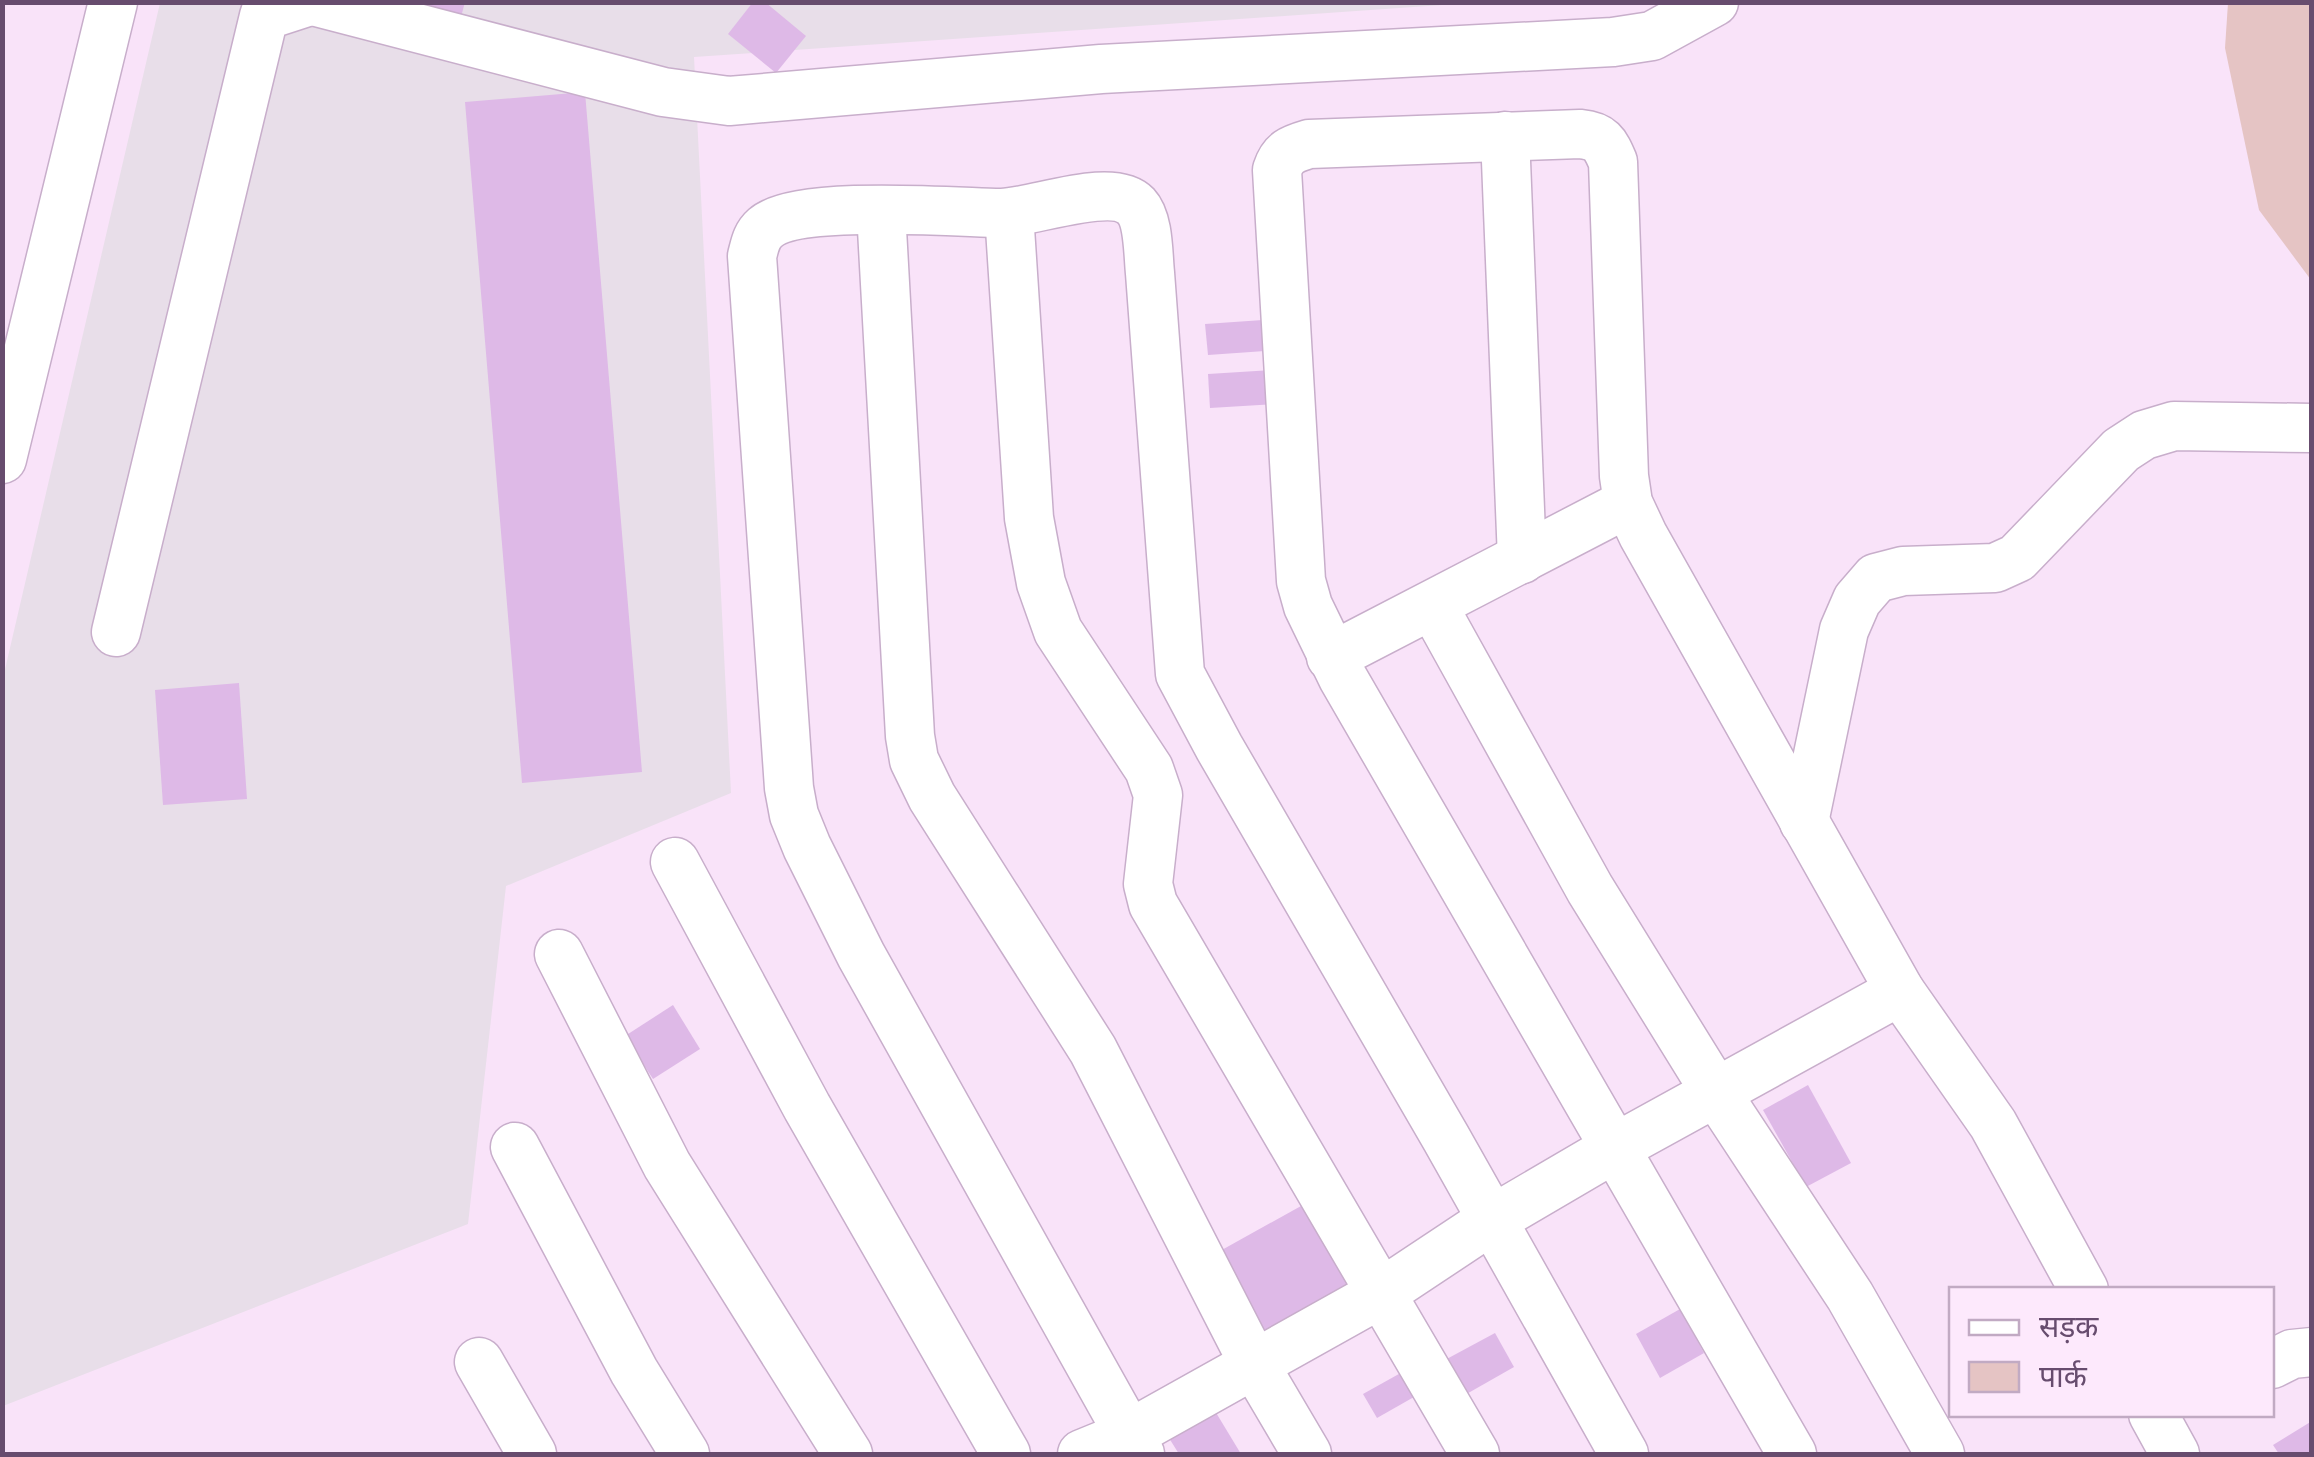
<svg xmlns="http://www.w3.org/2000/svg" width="2314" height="1457" font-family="'Asap Condensed','Noto Sans Devanagari',sans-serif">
  <rect width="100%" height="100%" fill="#f9e3f9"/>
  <path fill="#e8dee9" d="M160,3H1471L694,57L731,793L506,886L468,1224L3,1406V678Z"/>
  <path fill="#e5c4c4" d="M2228,3H2311V280L2259,210L2225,48Z"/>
  <g fill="#deb9e7">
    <path d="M425,2H465L461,17L423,7Z"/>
    <path d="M753,2H765L806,36L776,73L728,34Z"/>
    <path d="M585,92L642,772L522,783L465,102Z"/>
    <path d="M1263,320L1265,351L1208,355L1205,324Z"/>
    <path d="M1273,370L1275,404L1210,408L1208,374Z"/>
    <path d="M239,683L247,799L163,805L155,690Z"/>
    <path d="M673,1005L700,1049L653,1079L625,1036Z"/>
    <path d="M1808,1085L1851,1163L1806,1187L1763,1110Z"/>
    <path d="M1319,1196L1373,1294L1274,1349L1220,1251Z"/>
    <path d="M1680,1309L1704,1353L1660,1378L1636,1334Z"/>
    <path d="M1495,1333L1514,1367L1463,1396L1443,1361Z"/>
    <path d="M1415,1365L1428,1389L1377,1418L1363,1394Z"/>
    <path d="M1215,1411L1241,1454H1179L1169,1438Z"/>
    <path d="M2312,1421V1454H2279L2273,1445Z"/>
  </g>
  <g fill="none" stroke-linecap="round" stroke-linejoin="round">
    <g stroke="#c8aecb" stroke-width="51">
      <g id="minor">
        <path d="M317,2L663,92L729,101L1101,69L1613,42L1652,36L1714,2"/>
        <path d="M1505,136L1522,559"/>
        <path d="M881,211L910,736L914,760L932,797L1093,1050L1254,1364L1307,1454"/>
        <path d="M1009,213L1029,518L1041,583L1058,631L1149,769L1158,795L1148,884L1153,904L1475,1454"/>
        <path d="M2,459L113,2"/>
        <path d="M1433,606L1590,889L1715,1091L1850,1296L1940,1454"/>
        <path d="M116,632L264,16L307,2"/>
        <path d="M1331,657L1628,503"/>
        <path d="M1804,822L1844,630L1857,600L1876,578L1903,571L1995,568L2017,558L2121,450L2144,435L2174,426L2312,428"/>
        <path d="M675,862L807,1107L1006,1454"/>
        <path d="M559,954L667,1165L848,1454"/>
        <path d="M515,1147L634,1371L685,1454"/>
        <path d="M479,1362L532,1454"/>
        <path d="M2272,1364L2292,1354L2312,1352"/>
        <path d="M2153,1414L2175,1454"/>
        <path d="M1082,1454L1126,1436L1380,1294L1490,1221L1613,1149L1900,991"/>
        <path d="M1140,1454L861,955L807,847L794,815L789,788L752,256C755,245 756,236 765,228C797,200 953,212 1000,213C1032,213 1112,181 1136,206C1149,220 1148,254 1150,273L1180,674L1219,747L1446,1138L1624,1454"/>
        <path d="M1792,1454L1343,678L1308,606L1301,581L1277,170C1283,152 1292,149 1309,144L1580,134C1601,136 1605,143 1613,162L1624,476L1628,503L1643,535L1900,991L1993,1124L2084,1290"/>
      </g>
    </g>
    <use href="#minor" stroke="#fff" stroke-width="48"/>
  </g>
  <rect width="2314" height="1457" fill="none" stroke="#674c6e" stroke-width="10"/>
  <rect x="1949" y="1287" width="325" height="130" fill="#fde9fc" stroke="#c1aac3" stroke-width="2.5"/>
  <rect x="1969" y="1320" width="50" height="15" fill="#ffffff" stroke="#c1aac3" stroke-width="2.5"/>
  <text x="2039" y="1337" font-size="30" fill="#674c6e">सड़क</text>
  <rect x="1969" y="1362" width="50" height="30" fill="#e5c4c4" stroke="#c1aac3" stroke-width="2.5"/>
  <text x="2039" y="1387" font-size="30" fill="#674c6e">पार्क</text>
</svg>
